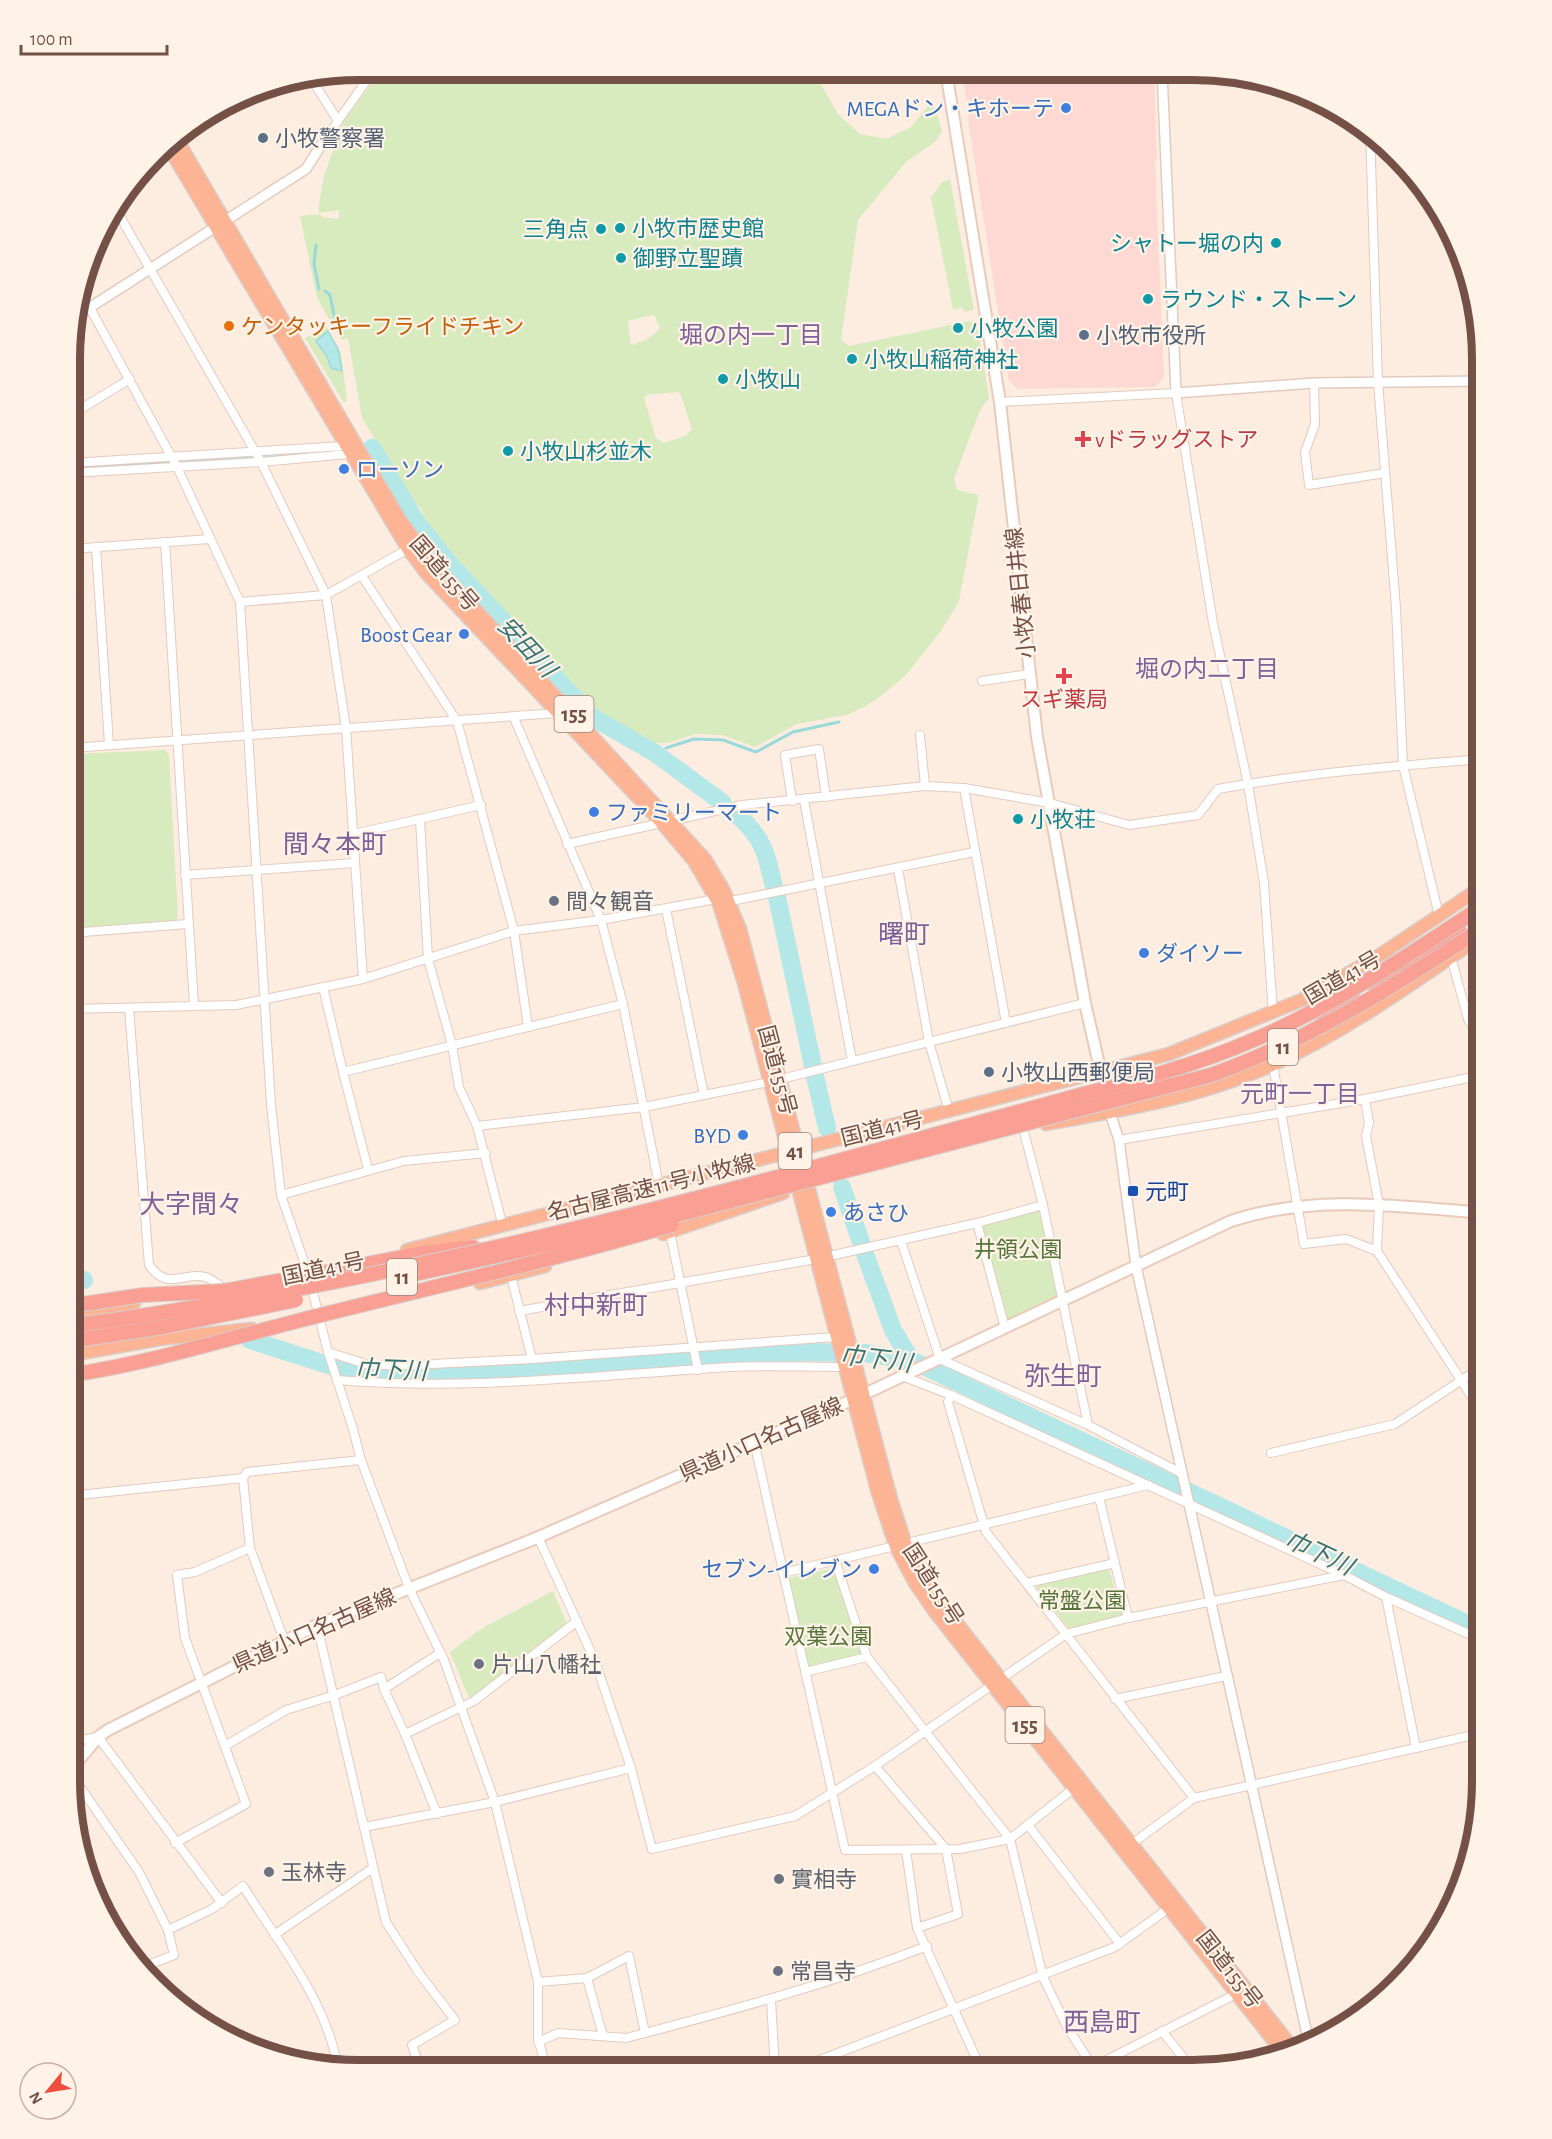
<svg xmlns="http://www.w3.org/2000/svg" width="1552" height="2139" font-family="'Alegreya Sans','Noto Sans JP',sans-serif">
  <rect width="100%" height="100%" fill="#fdede0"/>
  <path fill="#fed9d3" d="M960,71H1154L1157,159L1155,160L1164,377L1156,387L1018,389L1009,381L968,120L969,108Z"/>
  <g fill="#d7ebbe" fill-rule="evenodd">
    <path d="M383,69L813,70L838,114L860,134L886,139L911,127L929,105L935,107L942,131L935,142L906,162L858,220L841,340L849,346L970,321L978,327L989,398L980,410L954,479L957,490L979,495L959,601L941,631L906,675L881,696L864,707L846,715L797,724L755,747L722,735L695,734L668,743H655L595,710L437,540L424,520L422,510L410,498L362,418L348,338L341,340L317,298L300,216L320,214L322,217L339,219V210L320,213L318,210L324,176L343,122ZM652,315L655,316L660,329L646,340L632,345L630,342L628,321ZM676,392L680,393L692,429L686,436L663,443L656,438L644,398L647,395Z"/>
    <path d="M950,179L974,310L964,312L962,307L953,310L931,198L941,183Z"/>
    <path d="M326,326L341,353L347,400L344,403L305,338Z"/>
    <path d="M165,750L169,755L178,917L175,922L70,929L71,754Z"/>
    <path d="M1043,1205L1063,1301L1005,1328L977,1223Z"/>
    <path d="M833,1568L862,1655L808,1668L789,1578Z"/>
    <path d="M1109,1569L1122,1615L1069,1629L1035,1585Z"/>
    <path d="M553,1591L568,1626L470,1701L450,1652L484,1627Z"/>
  </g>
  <path fill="#b4e7e7" stroke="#9ad9d9" stroke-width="1.5" d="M328,331L338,349L342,371L331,368L327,356L316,341Z"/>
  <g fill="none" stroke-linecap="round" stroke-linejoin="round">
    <g stroke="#9ad9d9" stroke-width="3">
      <path d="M316,245L314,264L319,289"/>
      <path d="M325,291L330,295L336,325L333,329"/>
      <path d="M71,468L181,461"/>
      <path d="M666,748L694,739L723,740L756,752L793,732L839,722"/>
    </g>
    <g stroke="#b4e7e7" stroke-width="18">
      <path d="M372,448L417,523L448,562L592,717L655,753L723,803"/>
      <path d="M181,461L336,451"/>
      <path d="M734,812C763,837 766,851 774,887"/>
      <path d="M777,897L813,1066"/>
      <path d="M815,1076L827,1128"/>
      <path d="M842,1187L862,1245"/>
      <path d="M865,1254L893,1330L911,1360"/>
      <path d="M70,1275L84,1280"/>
      <path d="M250,1340L331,1366L399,1373L550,1368L801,1352L864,1353L911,1360L1482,1631"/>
    </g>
    <g stroke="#e3cabf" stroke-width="10">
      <g id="minor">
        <path d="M310,77L337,119"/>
        <path d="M1370,129L1378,382L1396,608L1403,765L1439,916"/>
        <path d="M325,139L375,69"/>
        <path d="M114,206L261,462L326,595L346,728L363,979"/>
        <path d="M90,308L177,467L240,602L271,1105L281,1195L308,1273L328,1352L353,1429L361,1460L409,1588L444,1660L495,1802L538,1982V2038L546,2068"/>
        <path d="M1314,383L1315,424L1305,452L1309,485L1385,473"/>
        <path d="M1000,402L1176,393L1213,623L1248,784L1264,883L1273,1013"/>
        <path d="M71,415L130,379"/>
        <path d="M71,463L344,446"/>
        <path d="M71,473L261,462L349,454"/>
        <path d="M165,542L194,1005"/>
        <path d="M96,547L109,744"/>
        <path d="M71,549L210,539"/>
        <path d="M362,576L457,721L514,931L528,1027"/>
        <path d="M240,602L326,595L408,549"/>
        <path d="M982,681L1029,674"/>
        <path d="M1483,690L1480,624L1483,623"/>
        <path d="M514,718L601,920L623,1004L659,1185"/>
        <path d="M920,735L925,786"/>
        <path d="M71,748L558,713"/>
        <path d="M964,788L1006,1023"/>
        <path d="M804,800L852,1061"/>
        <path d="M792,801L785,755L819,749L826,797"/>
        <path d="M420,820L428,959L452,1045L459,1087L477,1126"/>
        <path d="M354,834L481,805"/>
        <path d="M567,844L742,805L925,786L964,788L1050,803L1129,825L1198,815L1218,789C1306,773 1394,766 1483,759"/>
        <path d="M898,869L929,1042L949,1111"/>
        <path d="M185,875L355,863"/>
        <path d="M726,902L974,852"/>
        <path d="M666,909L704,1095"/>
        <path d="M70,933L187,924"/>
        <path d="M1451,957L1468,1019L1483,1047"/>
        <path d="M323,987L343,1072L623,1004"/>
        <path d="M129,1008L149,1265C168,1292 184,1271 205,1277C211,1278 217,1284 222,1287"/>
        <path d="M70,1009L236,1005L266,999L363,979L514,931L601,920L716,899"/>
        <path d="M1273,1065L1304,1244L1346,1239L1377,1251"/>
        <path d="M343,1072L368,1169"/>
        <path d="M1365,1099L1369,1123L1366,1136L1379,1205L1377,1251L1483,1414"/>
        <path d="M1023,1128L1043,1205L1088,1425"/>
        <path d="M1119,1140L1365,1099L1483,1075"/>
        <path d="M281,1195L404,1161L486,1153"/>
        <path d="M977,1223L1005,1328"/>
        <path d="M503,1227L477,1126L644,1107L769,1082L1085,1003"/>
        <path d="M670,1232L698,1370"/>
        <path d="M901,1241L940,1359L1088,1425L1181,1473"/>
        <path d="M511,1276L532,1359"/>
        <path d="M519,1311L816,1259L977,1223L1043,1205"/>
        <path d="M328,1352L369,1365H414L532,1359L836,1337"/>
        <path d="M902,1376L951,1395L1344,1575"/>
        <path d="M337,1380C468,1391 600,1375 730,1367C768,1365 807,1367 844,1367"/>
        <path d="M951,1395L948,1402L986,1532L1194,1798"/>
        <path d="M754,1441L845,1850L960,1849L1010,1839L1074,1788"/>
        <path d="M1271,1453L1395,1424L1483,1366"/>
        <path d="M243,1478L250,1548L284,1640"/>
        <path d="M69,1496L243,1478L247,1472L361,1460"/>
        <path d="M1099,1497L1128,1618"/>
        <path d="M538,1537L595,1661L631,1768L652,1849L795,1816L875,1766L1066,1634L1128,1618L1344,1575L1386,1597L1482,1640"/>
        <path d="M835,1560L867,1657L1010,1839L1043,1977L1067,2027L1095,2070"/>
        <path d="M783,1573L1148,1485"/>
        <path d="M1027,1583L1115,1563"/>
        <path d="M1386,1597L1416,1748"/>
        <path d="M317,1625L386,1922L419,1973L455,2020L412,2045L420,2068"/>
        <path d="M805,1672L867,1657"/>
        <path d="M384,1689L405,1734L474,1701L577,1621"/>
        <path d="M1115,1699L1226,1676"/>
        <path d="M405,1734L437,1814"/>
        <path d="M69,1742L98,1737L222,1903"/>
        <path d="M225,1746L286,1710L335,1695L381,1677L384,1689L440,1653"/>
        <path d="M875,1766L946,1849L958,1914L917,1928"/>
        <path d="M69,1771L139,1872L168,1930"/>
        <path d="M1028,1825L1120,1944"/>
        <path d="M364,1827L495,1802L631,1768"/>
        <path d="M175,1843L246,1804L185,1638L177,1575L195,1572L250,1548"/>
        <path d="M1129,1846L1194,1798L1482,1733"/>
        <path d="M906,1850L917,1928L981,2069"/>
        <path d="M274,1935L373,1868"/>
        <path d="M146,1966L174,1955L168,1930L212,1909L243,1886C279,1944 326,1999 338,2068"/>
        <path d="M587,1978L603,2036"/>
        <path d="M538,1982L587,1978L629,1956L645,2033L626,2038L558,2033L538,2042"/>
        <path d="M771,2000L775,2069"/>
        <path d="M1162,2031L1193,2070"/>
        <path d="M645,2033C740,2008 835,1982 927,1946"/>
        <path d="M796,2069L1115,1947L1169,1908"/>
        <path d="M1087,2070L1236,1994"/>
      </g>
    </g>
    <g stroke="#e3cabf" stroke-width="12">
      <g id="tertiary">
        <path d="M1162,71L1176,393L1314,383L1483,381"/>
        <path d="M72,319L306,169L325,139"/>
        <path d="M1110,1113L1119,1140L1136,1266L1309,2043"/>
      </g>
    </g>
    <g stroke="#e9cabb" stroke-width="14">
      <g id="secondary">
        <path d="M946,71L1000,402L1037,737L1085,1003L1106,1095"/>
        <path d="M69,1772L98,1737L108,1730L317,1625L534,1539L854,1399L1231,1221C1312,1194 1399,1206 1483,1213"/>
      </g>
    </g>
    <g stroke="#d8cecb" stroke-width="15">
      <g id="trunk">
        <path d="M175,136L400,520L428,558L705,859L723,889L740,929L891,1499L906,1545L944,1607L1292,2047"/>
        <path d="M166,143L408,549L427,574L661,822L694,861L719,904L744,983L878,1493L896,1547L915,1583L935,1612L1281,2050"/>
        <path d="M1046,1124C1123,1110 1202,1097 1274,1064C1347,1031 1413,983 1479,938"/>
        <path d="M663,1234L783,1193"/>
        <path d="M407,1250L1169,1054L1304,999L1380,955L1483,886"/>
        <path d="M480,1283L545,1266"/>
        <path d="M70,1314L134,1303"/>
        <path d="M70,1355L160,1339L252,1329"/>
      </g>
    </g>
    <g stroke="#d8cecb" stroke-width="16">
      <g id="motorway">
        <path d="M1374,984L1459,930"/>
        <path d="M1322,1015L1352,997"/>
        <path d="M316,1274L422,1253L473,1247"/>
      </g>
    </g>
    <use href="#minor" stroke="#fff" stroke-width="8"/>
    <use href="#tertiary" stroke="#fff" stroke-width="9"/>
    <use href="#secondary" stroke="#fff" stroke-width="10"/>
    <use href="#trunk" stroke="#fcb494" stroke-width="12"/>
    <use href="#motorway" stroke="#fa9f94" stroke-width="14"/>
    <g stroke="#d8cecb" stroke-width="16" stroke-linecap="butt">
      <g id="motorway-bridge">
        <path d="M397,1278L658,1220L1211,1075C1310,1040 1395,985 1483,928"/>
        <path d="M70,1306L143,1295L224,1291L316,1274"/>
        <path d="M70,1326C348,1289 622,1220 893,1146C956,1129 1018,1112 1080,1095C1138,1080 1196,1065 1251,1041C1334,1006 1409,955 1483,906"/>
        <path d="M70,1341L163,1327L296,1300"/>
        <path d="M70,1375C151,1363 226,1339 305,1319C427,1288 551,1261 672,1225"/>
      </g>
    </g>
    <use href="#motorway-bridge" stroke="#fa9f94" stroke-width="14"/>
  </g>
  <g fill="#3f7fe0" stroke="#fff2e7" stroke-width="2">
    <circle cx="1066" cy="108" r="6"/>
    <circle cx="344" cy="469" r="6"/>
    <circle cx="464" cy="634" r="6"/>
    <circle cx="594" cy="812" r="6"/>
    <circle cx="1144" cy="953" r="6"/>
    <circle cx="743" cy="1135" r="6"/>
    <circle cx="831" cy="1212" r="6"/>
    <circle cx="874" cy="1569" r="6"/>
  </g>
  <g fill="#5c6f8a" stroke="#fff2e7" stroke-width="2">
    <circle cx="263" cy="138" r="6"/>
    <circle cx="1084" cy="335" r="6"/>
    <circle cx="989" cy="1072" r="6"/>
  </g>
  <g fill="#0f9aa8" stroke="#fff2e7" stroke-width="2">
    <circle cx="620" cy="228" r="6"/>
    <circle cx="601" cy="229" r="6"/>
    <circle cx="1276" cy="243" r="6"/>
    <circle cx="621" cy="258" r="6"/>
    <circle cx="1148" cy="299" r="6"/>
    <circle cx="958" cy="328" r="6"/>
    <circle cx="852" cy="359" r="6"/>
    <circle cx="723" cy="379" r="6"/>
    <circle cx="508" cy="451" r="6"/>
    <circle cx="1018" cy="819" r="6"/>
  </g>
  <circle fill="#e8710a" stroke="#fff2e7" stroke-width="2" cx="229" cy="326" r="6"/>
  <g fill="#e0444e" stroke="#fff2e7" stroke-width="2">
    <path d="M1080 430h6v6h6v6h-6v6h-6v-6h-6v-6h6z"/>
    <path d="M1061 667h6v6h6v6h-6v6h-6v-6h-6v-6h6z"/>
  </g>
  <g fill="#6b7280" stroke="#fff2e7" stroke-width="2">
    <circle cx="554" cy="901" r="6"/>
    <circle cx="479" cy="1664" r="6"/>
    <circle cx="269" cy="1872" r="6"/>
    <circle cx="779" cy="1879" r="6"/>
    <circle cx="778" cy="1971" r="6"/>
  </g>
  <rect fill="#1a4fb4" stroke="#fff2e7" stroke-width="2" x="1127" y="1185" width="12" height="12" rx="3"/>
  <g text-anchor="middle" stroke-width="4.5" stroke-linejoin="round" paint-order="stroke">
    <g fill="#fff2e7" stroke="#9e8176" stroke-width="1.5">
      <rect x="554.5" y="696" width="39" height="36" rx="4.5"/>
      <rect x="1268" y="1029" width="30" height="36" rx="4.5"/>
      <rect x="778.5" y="1133" width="33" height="36" rx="4.5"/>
      <rect x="387" y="1259" width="30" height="36" rx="4.5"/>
      <rect x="1005.5" y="1707" width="39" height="36" rx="4.5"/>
    </g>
    <g font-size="21" font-weight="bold" fill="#755046">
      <text x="574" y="721">155</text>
      <text x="1283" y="1054">11</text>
      <text x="795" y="1158">41</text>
      <text x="402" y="1284">11</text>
      <text x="1025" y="1732">155</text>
    </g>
    <g font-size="22" fill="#366cbe" stroke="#fff2e7" text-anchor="end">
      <text x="1054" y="116">MEGAドン・キホーテ</text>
      <text x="356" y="477" text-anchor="start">ローソン</text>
      <text x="452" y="642">Boost Gear</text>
      <text x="606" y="820" text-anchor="start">ファミリーマート</text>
      <text x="1156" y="961" text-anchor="start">ダイソー</text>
      <text x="731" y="1143">BYD</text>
      <text x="843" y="1220" text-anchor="start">あさひ</text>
      <text x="862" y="1577">セブン-イレブン</text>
    </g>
    <g font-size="22" fill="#4e5e75" stroke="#fff2e7" text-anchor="start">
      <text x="275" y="146">小牧警察署</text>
      <text x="1096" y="343">小牧市役所</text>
      <text x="1001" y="1080">小牧山西郵便局</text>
    </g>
    <g font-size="22" fill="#0d838f" stroke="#fff2e7" text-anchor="start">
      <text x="632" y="236">小牧市歴史館</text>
      <text x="589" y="237" text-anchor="end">三角点</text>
      <text x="1264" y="251" text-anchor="end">シャトー堀の内</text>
      <text x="633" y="266">御野立聖蹟</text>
      <text x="1160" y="307">ラウンド・ストーン</text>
      <text x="970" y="336">小牧公園</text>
      <text x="864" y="367">小牧山稲荷神社</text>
      <text x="735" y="387">小牧山</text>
      <text x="520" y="459">小牧山杉並木</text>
      <text x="1030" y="827">小牧荘</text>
    </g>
    <g font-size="22" fill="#c56008" stroke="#fff2e7" text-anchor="start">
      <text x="241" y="334">ケンタッキーフライドチキン</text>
    </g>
    <g font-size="22" fill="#be3a42" stroke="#fff2e7" text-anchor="start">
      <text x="1095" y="447">vドラッグストア</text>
      <text x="1064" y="707" text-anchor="middle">スギ薬局</text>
    </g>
    <g font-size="22" fill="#755046" stroke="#fff2e7">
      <text transform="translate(445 573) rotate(49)" y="8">国道155号</text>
      <text transform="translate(1020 593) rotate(-96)" y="8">小牧春日井線</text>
      <text transform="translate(1342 977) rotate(-30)" y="8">国道41号</text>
      <text transform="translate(778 1070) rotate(75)" y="8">国道155号</text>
      <text transform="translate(882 1128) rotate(-14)" y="8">国道41号</text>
      <text transform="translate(651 1187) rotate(-14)" y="8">名古屋高速11号小牧線</text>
      <text transform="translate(323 1268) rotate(-12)" y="8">国道41号</text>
      <text transform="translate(761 1439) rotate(-24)" y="8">県道小口名古屋線</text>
      <text transform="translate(934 1584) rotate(57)" y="8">国道155号</text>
      <text transform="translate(314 1630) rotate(-24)" y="8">県道小口名古屋線</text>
      <text transform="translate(1230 1969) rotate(52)" y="8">国道155号</text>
    </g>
    <g font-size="22" fill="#5b616d" stroke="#fff2e7" text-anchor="start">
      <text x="566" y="909">間々観音</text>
      <text x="491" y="1672">片山八幡社</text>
      <text x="281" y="1880">玉林寺</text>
      <text x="791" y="1887">實相寺</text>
      <text x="790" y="1979">常昌寺</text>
    </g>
    <g font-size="22" fill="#164399" stroke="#fff2e7" text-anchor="start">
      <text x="1145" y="1199">元町</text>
    </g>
    <g font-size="22" fill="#55753c" stroke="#fff2e7">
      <text x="1018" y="1257">井領公園</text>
      <text x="1082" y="1608">常盤公園</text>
      <text x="828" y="1644">双葉公園</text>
    </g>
    <g font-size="24" fill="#7e6199" stroke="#fff2e7">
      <text x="751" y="343">堀の内一丁目</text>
      <text x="1207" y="677">堀の内二丁目</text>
      <text x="1300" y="1102">元町一丁目</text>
    </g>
    <g font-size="24" font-style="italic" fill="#377374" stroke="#fff2e7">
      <text transform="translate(527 647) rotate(47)" y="8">安田川</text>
      <text transform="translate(876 1359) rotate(7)" y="8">巾下川</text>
      <text transform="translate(391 1370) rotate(2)" y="8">巾下川</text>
      <text transform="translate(1319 1553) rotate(25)" y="8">巾下川</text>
    </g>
    <g font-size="26" fill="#7e6199" stroke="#fff2e7">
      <text x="335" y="853">間々本町</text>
      <text x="904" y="943">曙町</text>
      <text x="191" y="1213">大字間々</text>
      <text x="596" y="1314">村中新町</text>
      <text x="1063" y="1385">弥生町</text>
      <text x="1102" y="2031">西島町</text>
    </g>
  </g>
  <path d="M0 0H1552V2139H0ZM359 80H1193A279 279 0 0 1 1472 359V1781A279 279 0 0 1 1193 2060H359A279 279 0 0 1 80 1781V359A279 279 0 0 1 359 80Z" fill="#fff2e7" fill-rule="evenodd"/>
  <path fill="none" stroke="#755046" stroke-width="8" d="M359 80H1193A279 279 0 0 1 1472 359V1781A279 279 0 0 1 1193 2060H359A279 279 0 0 1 80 1781V359A279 279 0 0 1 359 80Z"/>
  <g transform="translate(48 2091) rotate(240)"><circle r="28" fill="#fff2e7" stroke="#c8b1a7" stroke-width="1.5"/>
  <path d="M0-4.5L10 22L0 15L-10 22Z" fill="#ed4c3f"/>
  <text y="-9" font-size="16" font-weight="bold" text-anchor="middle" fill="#755046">N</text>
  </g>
  <path d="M21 45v9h146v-9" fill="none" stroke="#755046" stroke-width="3"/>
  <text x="30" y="45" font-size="18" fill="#755046" stroke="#fff2e7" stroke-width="4.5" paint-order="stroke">100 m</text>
</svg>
